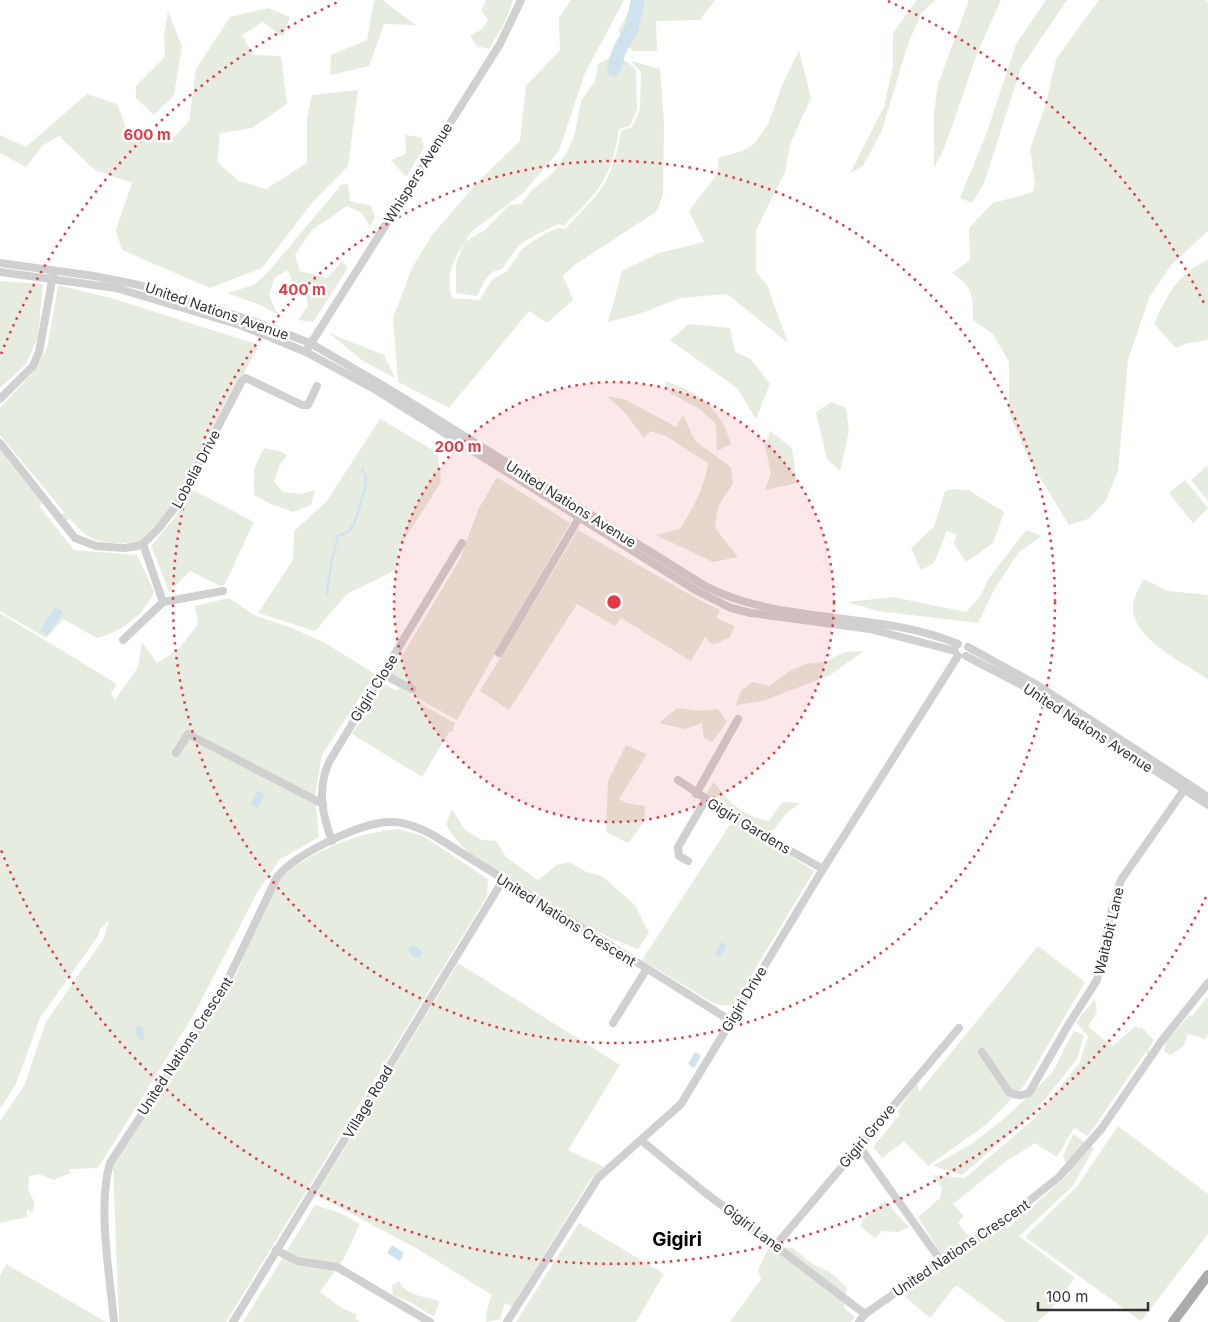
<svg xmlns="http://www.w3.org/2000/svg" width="1208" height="1322" font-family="Inter,sans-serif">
  <rect width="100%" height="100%" fill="#fff"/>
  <g fill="#e6ecdf">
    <path d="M374,0H382L416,25L384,24L369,66L330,75L331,55L367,40Z"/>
    <path d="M486,0H513L505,22L489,49L477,46L470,36L482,29L488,20L481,11Z"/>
    <path d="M571,0H624L585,73L559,151L523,193L471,232L465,242L485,230L509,205L521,204L532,190L552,174L567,152L574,137L581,101L595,81L598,64L612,56L628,62L636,70L637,110L630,126L619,129C611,181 599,190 564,226L559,224L535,235L519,245L502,269L492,272L485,280L477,296L456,293V264L464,243C452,262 446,275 452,298L479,300L492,280L507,271L523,248L546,233L558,228L565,229C600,193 612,183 621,131L632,127L640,109L641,72L631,61L660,69L664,122L663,194L657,211L573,266L563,276L573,300L547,323L529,311L449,408L398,382L393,318L412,268L432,235L476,184L520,141L526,86L560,50L559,18Z"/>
    <path d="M635,0H715L700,20L656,21L657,51H632L618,31Z"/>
    <path d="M917,0H936L921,13L907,47L882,130L863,166L850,173L884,107L893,66V33Z"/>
    <path d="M969,0H1001L978,51L944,149L934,168V112L938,84Z"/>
    <path d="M1046,0H1067L1021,68L984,183L972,203L960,198L987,132L1016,44Z"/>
    <path d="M1099,0H1206L1208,2V231L1171,265L1149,298L1128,360L1118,471L1105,502L1088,519L1069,525L1028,458L1009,413V362L993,334L973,320C973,296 974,288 952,273L970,260L969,228L993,203L1033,192L1035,184L1030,149L1046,104L1056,59Z"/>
    <path d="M268,8L290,17L283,37L263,22L242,35L253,55L281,56L287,104L252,128L220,133L217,162L239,181L266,189L307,163V118L312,95L358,90L348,166L312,203L262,268L210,288L122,250L116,230L132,183L95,170L59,136L43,145L26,167L0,153V135L26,147L87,94L117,104L129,135L172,139L189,121L196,69L230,17Z"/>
    <path d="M168,11L182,46L174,95L154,115L136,98V86L165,57L164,37Z"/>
    <path d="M799,51L811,98L790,144L785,172L756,230V272L767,285L788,343L727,294L680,298L639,314L608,322L622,271L659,253L704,242L689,211L718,173V158L742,151L754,144L768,124L783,83Z"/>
    <path d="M405,135L421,137L424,147L406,177L391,160L406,154Z"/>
    <path d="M348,184L350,201L371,206L375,217L370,227L362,213L347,206L312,230L295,255L300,271L327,278L342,261L348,268L313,322L298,320L308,306L305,292L294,287L288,270L274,278L269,295L276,311L289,320L260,305L227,293L254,285L269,271L341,185Z"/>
    <path d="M1208,260V340L1188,343L1176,348L1154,324C1167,295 1178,273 1208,260Z"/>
    <path d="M0,281L43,284L38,337L26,364L0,388Z"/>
    <path d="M58,285L111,298L259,345L176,503L141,543C106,542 94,548 70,519L66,520L60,514L65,513L0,435V408L32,373L47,348Z"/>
    <path d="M689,324L730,328L735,352L751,359L770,384L756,419L737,388L670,340Z"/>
    <path d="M329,333L384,355L395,378L363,361Z"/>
    <path d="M664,381C700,392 720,408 731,444L717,451L716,424L700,409L670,393Z"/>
    <path d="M607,396L626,400L676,427L683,415L695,441L731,467L733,483L718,507L715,528L738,557L713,562L656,535L680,529C694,507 704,488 708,463L666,436L650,431L644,438L626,414Z"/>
    <path d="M832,402L846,408L849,431L840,471L827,459L816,412Z"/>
    <path d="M380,419L438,453L441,482L400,546L396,570L347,594L315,631L258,613L293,560L294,531L326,502Z"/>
    <path d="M770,431L792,448L797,483L765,490L771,473L765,446Z"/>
    <path d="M264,448L280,451L287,455L280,464L274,481L283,492L302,494L315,490L311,505L293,512L271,504L254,495V469Z"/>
    <path d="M0,450L43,503L39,506L74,550L137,555L154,591C146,614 121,632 97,638L63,619L46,638L0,611Z"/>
    <path d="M1207,466L1208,468V501L1191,480Z"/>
    <path d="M497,477L570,523L457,720L408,693L419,703L455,723L452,732H449L422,777L352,734L384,684L397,691L400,689L387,681L460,559L478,510Z"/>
    <path d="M1185,480L1208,508L1193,523L1169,493Z"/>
    <path d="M953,489L968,490L1004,512L993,543L966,562L954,544L957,534L947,531L934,563L921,570L911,548L934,527L945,491Z"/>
    <path d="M193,490L254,522L225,584L220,586L190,571L169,592L151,546L176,516Z"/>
    <path d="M578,530L694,597L720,610L716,618L735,626L730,637L713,645L705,637L691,661L621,618L615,626L577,604L509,710L480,691Z"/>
    <path d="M1026,530L1042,536L1019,552L995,588L978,623L878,611L847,602L893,597L966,612L980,597L989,578Z"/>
    <path d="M1144,579L1168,591L1208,595V679C1184,663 1124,635 1134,600C1136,593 1140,586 1144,579Z"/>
    <path d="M229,598L254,615L292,628L325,643L375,674L322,755L315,795L319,837L279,860L257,893L193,1016L98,1168L69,1169L71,1173L53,1180L40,1174L29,1176L28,1188L35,1204L32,1213L27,1209V1217L0,1223V1121L24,1086L46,1022L104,938L109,920L100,929L98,936L40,1018L16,1084L0,1109V613L117,684L111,694L115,700L138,667L142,642L157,663L179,649L198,624L195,606Z"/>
    <path d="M864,651L830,675L763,701L736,705L741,691L752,682L769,686L790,671L806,664L825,662L844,652Z"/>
    <path d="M677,708L700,711L718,709L727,722L712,742L704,738L702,723L685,729L659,723Z"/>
    <path d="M626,745L647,754L619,799L626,803L645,806L644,822L628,843L606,832L608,781Z"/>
    <path d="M714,782C729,803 743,816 769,821L782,802L800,803L787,813L765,840L814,871L733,1006L715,1004L642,960L731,823L737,826L706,794Z"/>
    <path d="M452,809L465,830L482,840L496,841L506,857L538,880L557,865L570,862L586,872L602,876L635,905L649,933L638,949C596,934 560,911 522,888C495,870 461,855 446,824Z"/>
    <path d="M399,829L423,836L488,879L487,896L226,1322H119L113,1165L233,981L278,879C310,852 357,832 399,829Z"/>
    <path d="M1038,946L1085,982L1024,1086L987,1124L928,1166L904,1141L882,1158L873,1147L900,1114L897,1112L917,1083L919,1092Z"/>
    <path d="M458,963L620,1065L568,1150L604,1167L590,1180L512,1307L505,1303L500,1319L486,1322L487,1309L492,1295L416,1248L316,1195Z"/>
    <path d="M1208,996V1034L1205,1039L1188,1034L1184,1045L1171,1055L1164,1051L1167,1039L1189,1016L1193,1015Z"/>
    <path d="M1095,999L1097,1012L1088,1027L1112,1046L1136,1026L1139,1029L1141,1027L1154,1040L1149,1048V1054L1145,1053L1088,1136L1074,1128L1057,1157L1035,1143L1005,1162L953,1204L964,1216L958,1223L969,1237L942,1256L918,1217L940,1198L942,1188L933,1175L965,1178L1036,1117L1080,1062L1088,1037L1076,1022Z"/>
    <path d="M1074,1031L1084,1035L1077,1059L1033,1114L962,1175L933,1166L970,1145L1005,1118L1052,1073Z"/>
    <path d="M1118,1126L1208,1194V1234L1141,1321L1025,1237L1078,1185Z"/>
    <path d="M1073,1134L1094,1148L1073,1186L1019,1236L1075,1278L1047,1314L1037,1322H1006L956,1285L930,1318L904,1296L1005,1226L1008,1228L1070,1173L1063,1156Z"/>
    <path d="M885,1201L909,1227L898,1232L882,1231L875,1238L860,1226L863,1219Z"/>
    <path d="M315,1205L340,1213L360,1224L343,1260L320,1292L342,1308L356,1314V1319L360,1322H243Z"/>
    <path d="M579,1223L664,1274L636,1322H516Z"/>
    <path d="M769,1247L793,1248L811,1263L831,1273L847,1287L844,1308L855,1317L851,1322H730L761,1279L758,1270Z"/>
    <path d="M6,1264L106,1322H0V1276Z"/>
    <path d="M399,1281C406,1296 425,1296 439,1301L434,1317L412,1303L393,1295L392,1286Z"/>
  </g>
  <g fill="#cfe2ee">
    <path d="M55,607L63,612L48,635L40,630Z"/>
    <path d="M257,791L265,794L258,808L251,805Z"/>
    <path d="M721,942L727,946L720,958L714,954Z"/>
    <path d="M411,946H415L422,951L421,957C415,959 409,955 408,949Z"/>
    <path d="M139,1025L144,1029V1039L141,1040L138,1039L135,1029Z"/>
    <path d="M695,1052L701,1056L694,1068L688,1064Z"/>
    <path d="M392,1245L404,1253L400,1261L387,1253Z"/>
  </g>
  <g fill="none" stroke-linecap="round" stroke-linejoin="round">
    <path stroke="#cfe2ee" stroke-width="2.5" d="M327,593L331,564L338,536L347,532L354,525L365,488L366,476L362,469"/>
    <path stroke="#cfe2ee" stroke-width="14" d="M614,69L619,51L632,28L638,0"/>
    <g stroke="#d0d0d0" stroke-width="8">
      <path d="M0,263L94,276L139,285L253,321L310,343L392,391L705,586C783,626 877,610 958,644"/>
      <path d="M0,272L116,288L240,325L306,352L376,390L697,591L731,608L751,613L870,629L955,651"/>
      <path d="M308,348L500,44L521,0"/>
      <path d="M0,399L33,366L39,352L53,275"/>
      <path d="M0,443L75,538L96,546L124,548L137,546L143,544L158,529L177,505L242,381L246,378L302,405H308L317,386"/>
      <path d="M163,602L223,591"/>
      <path d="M123,640L163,602L143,544"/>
      <path d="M968,647L1039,686L1208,797"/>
      <path d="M499,653L579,518"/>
      <path d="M966,656L1035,692L1208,805"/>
      <path d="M383,674L412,689"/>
      <path d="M176,753L188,734L323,804"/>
      <path d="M678,780L753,830L823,869"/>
      <path d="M696,794L738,719"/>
      <path d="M332,841C322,814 317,789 329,762L462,543"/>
      <path d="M688,861L679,856L678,847L706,799"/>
      <path d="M613,1023L646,970"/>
      <path d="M982,1052L1009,1092C1016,1096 1021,1096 1029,1093L1067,1027L1097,980L1111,913L1121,880L1184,790"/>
      <path d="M642,1141L703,1191L865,1314"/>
      <path d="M859,1146L941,1261"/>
      <path d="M776,1245L959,1028"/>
      <path d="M276,1250L297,1261L337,1267L430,1322"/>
      <path d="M114,1322C110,1276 97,1206 110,1163L222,992L277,877C294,855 361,822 390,822C405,821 420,828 433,835L731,1021"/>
      <path d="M233,1322L503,880"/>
      <path d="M507,1322L598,1178L681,1104L823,869L958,656"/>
      <path d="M859,1322L865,1314L941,1261L999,1225L1059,1177L1102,1128L1163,1039L1208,983"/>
    </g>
    <path stroke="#ababab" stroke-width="10" d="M1173,1322L1208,1275"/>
  </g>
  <circle cx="614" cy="602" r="220" fill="#e63946" fill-opacity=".12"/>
  <g fill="none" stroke="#e63946" stroke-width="2.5" stroke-dasharray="2.5 5">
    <circle cx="614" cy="602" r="220"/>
    <circle cx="614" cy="602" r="441"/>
    <path d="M1206 897A661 661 0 0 1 1 850M1 354A661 661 0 0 1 340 1M888 1A661 661 0 0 1 1206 307"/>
  </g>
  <g text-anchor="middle" stroke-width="5" stroke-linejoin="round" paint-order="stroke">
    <g font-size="14" fill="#333" stroke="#fff">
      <text transform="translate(418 173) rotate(-58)" y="5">Whispers Avenue</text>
      <text transform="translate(217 311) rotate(19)" y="5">United Nations Avenue</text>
      <text transform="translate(196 469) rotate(-62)" y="5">Lobelia Drive</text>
      <text transform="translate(571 504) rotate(32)" y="5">United Nations Avenue</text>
      <text transform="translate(374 688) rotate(-58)" y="5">Gigiri Close</text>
      <text transform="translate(1088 728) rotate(33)" y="5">United Nations Avenue</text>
      <text transform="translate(749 826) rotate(31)" y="5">Gigiri Gardens</text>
      <text transform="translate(566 920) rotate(32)" y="5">United Nations Crescent</text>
      <text transform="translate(1109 931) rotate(-77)" y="5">Waitabit Lane</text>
      <text transform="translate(744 999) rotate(-59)" y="5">Gigiri Drive</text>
      <text transform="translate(185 1046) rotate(-57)" y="5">United Nations Crescent</text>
      <text transform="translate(368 1102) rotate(-59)" y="5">Village Road</text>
      <text transform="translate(867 1136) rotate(-50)" y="5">Gigiri Grove</text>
      <text transform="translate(753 1228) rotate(37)" y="5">Gigiri Lane</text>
      <text transform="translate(961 1248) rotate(-34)" y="5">United Nations Crescent</text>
    </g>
    <g font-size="19" font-weight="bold" fill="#000" stroke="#fff">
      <text x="677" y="1246">Gigiri</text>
    </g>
  </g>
  <circle cx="614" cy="602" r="8" fill="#e63946" stroke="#fff" stroke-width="2.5"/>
  <g font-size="15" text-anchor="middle" font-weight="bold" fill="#e63946" stroke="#fff" stroke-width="5" stroke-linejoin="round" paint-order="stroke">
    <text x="147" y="140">600 m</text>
    <text x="302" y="295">400 m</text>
    <text x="458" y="452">200 m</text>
  </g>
  <path d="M1038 1302v8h110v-8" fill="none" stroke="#333333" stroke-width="2.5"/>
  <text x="1046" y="1302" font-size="15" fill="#333333" stroke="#ffffff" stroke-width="4" paint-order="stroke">100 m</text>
</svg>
